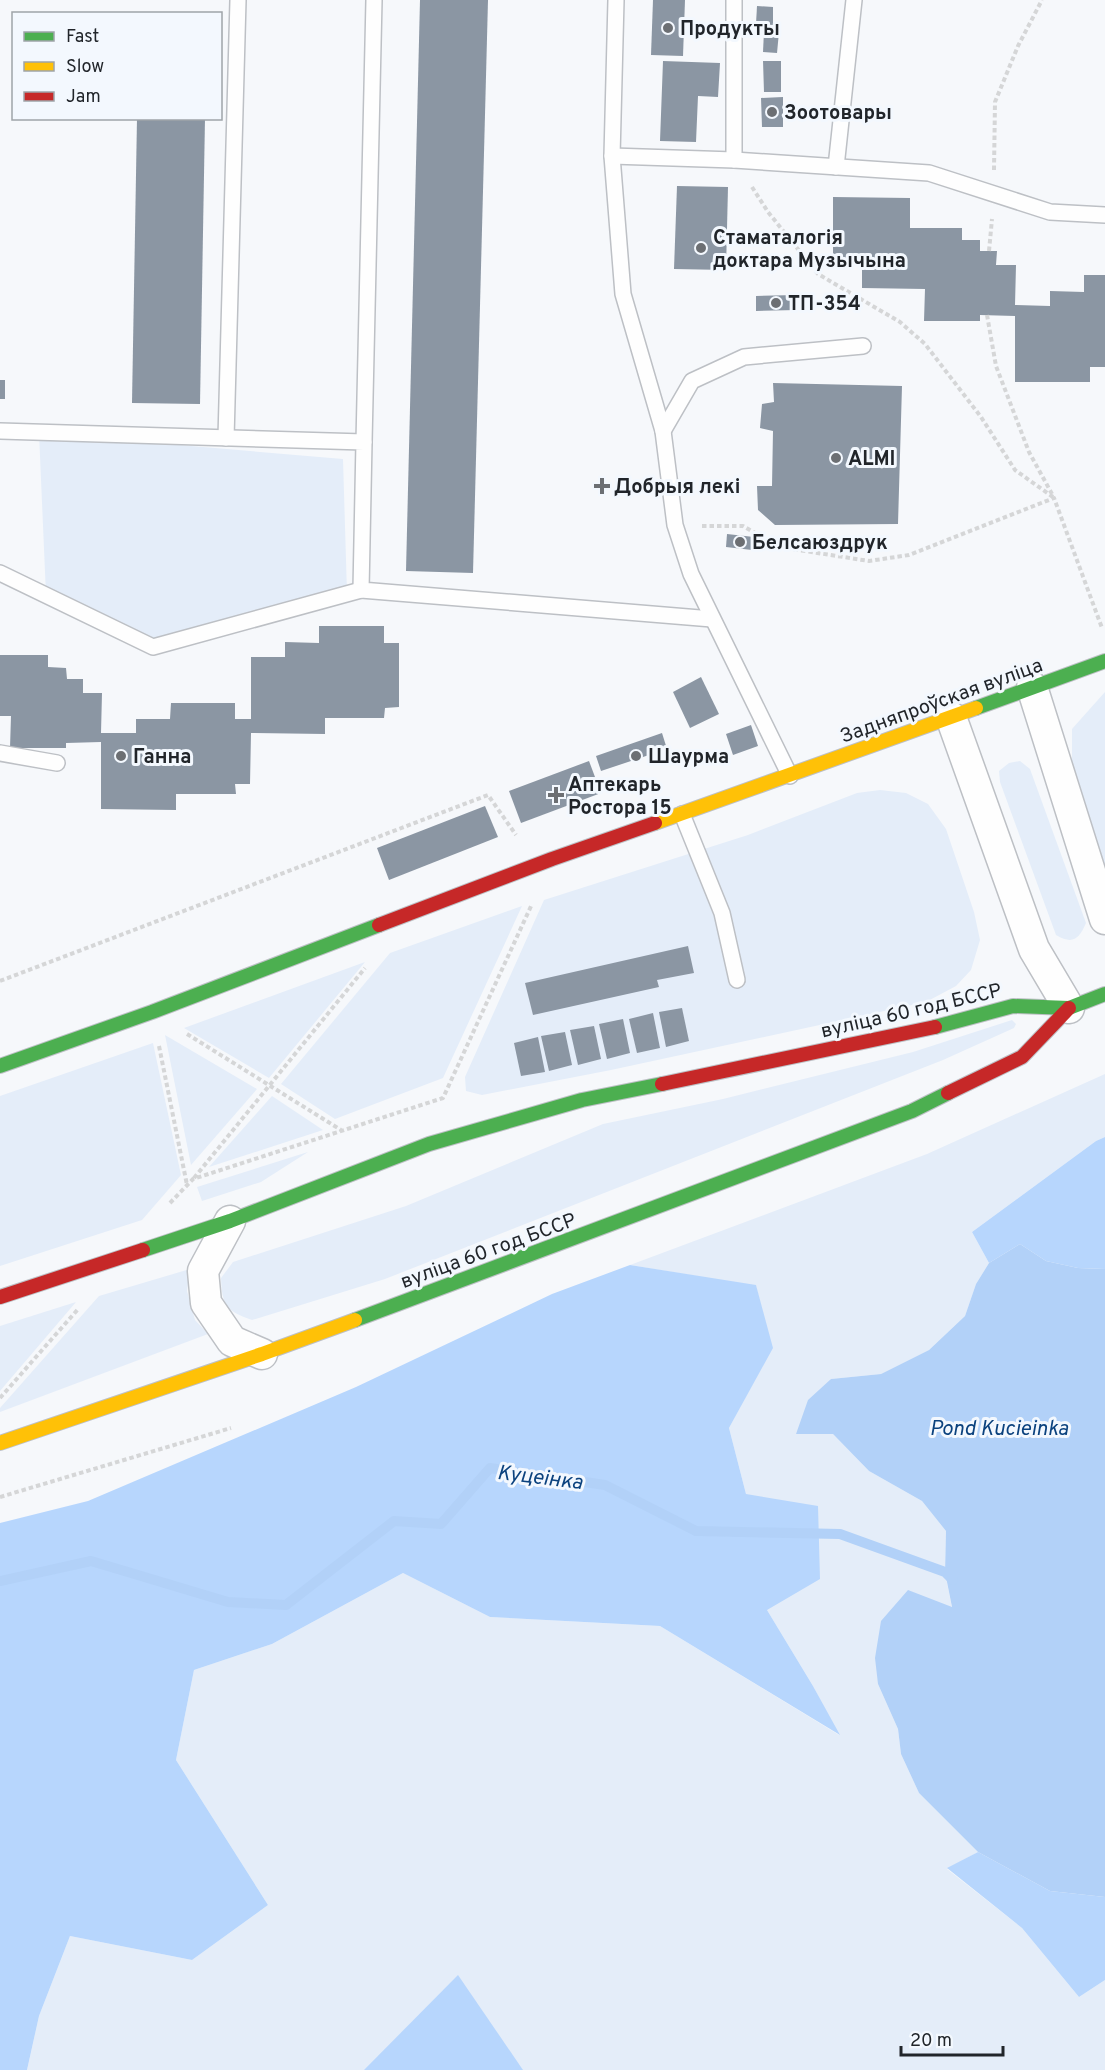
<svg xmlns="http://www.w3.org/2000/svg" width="1105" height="2070" font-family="Overpass,sans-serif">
  <rect width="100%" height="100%" fill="#f6f8fb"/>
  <g fill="#e4edf9">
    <path d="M39,433L343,459L347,593L153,647L46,595Z"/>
    <path d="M1105,692V866L1100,859L1072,774V729Z"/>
    <path d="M1020,761L1030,769L1086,923C1079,939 1073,945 1056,935L1000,782L999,771L1009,763Z"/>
    <path d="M880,790L906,793L928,804L946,829L974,912L980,940L971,970L956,986L926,1002L611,1070L482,1095L466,1091L465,1077L544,900L748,835L857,793Z"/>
    <path d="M522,906L443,1078L335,1119L281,1084L390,953Z"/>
    <path d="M365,962L269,1078L184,1028Z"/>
    <path d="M1012,1020L1016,1024L1014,1028L943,1060L385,1279L252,1320C226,1311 222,1305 221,1278L233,1262L406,1206L603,1124L723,1099L913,1052Z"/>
    <path d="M165,1035L257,1089L191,1165Z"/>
    <path d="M153,1043L181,1175L142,1220L0,1266V1096Z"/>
    <path d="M1105,1074V1137L1096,1141L972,1232L989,1263L976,1284L965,1316L929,1350L881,1374L831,1379L796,1434H833L869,1471L922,1501L946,1531L945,1572L952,1608L878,1684L898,1729L901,1754L919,1793L978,1852L947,1869L1022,1928L1079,1997L1105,1980V2070H27L39,2016L70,1936L192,1960L268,1905L176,1760L194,1670L272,1644L403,1573L490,1617L660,1626L839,1735L813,1686L767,1610L746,1494L729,1428L772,1348L756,1286L630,1265L927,1154Z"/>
    <path d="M272,1096L323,1130L209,1167Z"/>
    <path d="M308,1152L261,1182L202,1201L197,1187Z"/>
    <path d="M190,1269L187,1291L195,1320L208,1334L0,1412V1408L99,1296Z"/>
    <path d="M76,1302L0,1391V1326Z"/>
  </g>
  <g fill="#b7d6fd">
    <path d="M1105,1137V1269L1078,1268L1046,1261L1020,1244L989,1263L972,1232L1096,1141Z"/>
    <path d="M630,1265L756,1285L773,1348L729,1428L746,1494L818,1506L820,1579L767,1610L813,1686L840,1735L660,1626L490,1617L403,1573L272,1644L194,1670L176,1760L268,1905L192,1960L70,1936L39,2016L27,2070H0V1523L88,1501L356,1387L552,1294Z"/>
    <path d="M978,1852L1050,1891L1105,1897V1980L1079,1997L1022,1928L947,1868Z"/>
    <path d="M458,1975L523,2070H364Z"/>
  </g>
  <path fill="#b2d1f8" d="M1020,1244L1046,1261L1078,1268L1105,1269V1897L1050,1891L978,1852L919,1793L901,1754L898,1729L878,1684L875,1658L881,1621L908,1590L952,1607L945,1572L946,1531L922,1501L869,1471L833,1434H796L808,1400L831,1379L881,1374L929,1350L965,1316L976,1284L989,1263Z"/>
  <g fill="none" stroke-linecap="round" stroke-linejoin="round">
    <path stroke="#b2d1f8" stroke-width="10" d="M0,1581L91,1561L228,1602L286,1605L394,1521L441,1524L490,1468L605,1485L696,1531L840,1534L945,1572L953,1580"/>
  </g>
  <g fill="#8b96a3">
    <path d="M420,0H488L473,573L406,571Z"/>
    <path d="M653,0H685L683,56L651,55Z"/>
    <path d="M757,6L773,7V25L756,24Z"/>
    <path d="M764,31L779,32L777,53L763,52Z"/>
    <path d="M663,61L720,63L718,97L698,96L696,142L660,141Z"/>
    <path d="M763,61H781V92H764Z"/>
    <path d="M783,97V127H762L761,98Z"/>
    <path d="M137,118H205L200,404L132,403Z"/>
    <path d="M677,186L728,187L726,270L674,269Z"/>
    <path d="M833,197L910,198V228H962V240H980V251H997L996,265H1016L1015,305L1050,306V291L1084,292V275H1105V367H1090V382H1015V316L980,315V321H924L925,289L862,288V266H833Z"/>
    <path d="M796,295L797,310L756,311V296Z"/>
    <rect x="0" y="380" width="5" height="19"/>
    <path d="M773,383L902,386L898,524L775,525L758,510L757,486H772L773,431L760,428L762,404L774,402Z"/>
    <path d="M727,534L754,537L752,550L726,547Z"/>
    <path d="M319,626H384V643H399V707L385,708L384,718H325V734L251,733L250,784H235L236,794H176V810L101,809V742L66,743V748H10L11,716H0V655H48V667L66,668L67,679H83V693H102L101,733H136V719H170L171,703H235V719H251V657H285V642L319,643Z"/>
    <path d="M701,677L719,714L690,728L673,692Z"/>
    <path d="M751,725L758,746L733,755L726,734Z"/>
    <path d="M662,733L667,749L601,771L596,756Z"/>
    <path d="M589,761L601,793L521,823L509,791Z"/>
    <path d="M485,806L498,837L389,880L377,848Z"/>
    <path d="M688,946L694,973L657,980L659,987L533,1015L525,983Z"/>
    <path d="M682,1008L689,1041L666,1047L659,1012Z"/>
    <path d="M653,1013L660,1048L637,1053L629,1019Z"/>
    <path d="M623,1019L630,1053L607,1059L599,1024Z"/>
    <path d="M594,1026L601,1059L578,1065L570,1030Z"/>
    <path d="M565,1032L572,1065L549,1071L541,1036Z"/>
    <path d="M538,1037L545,1072L521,1076L514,1043Z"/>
  </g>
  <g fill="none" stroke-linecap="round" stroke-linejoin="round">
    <g stroke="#bdc0c5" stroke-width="18">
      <g id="lane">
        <path d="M616,0L612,156L623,294L663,431L675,525L691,574L790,776"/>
        <path d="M612,156L734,160V0"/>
        <path d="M734,160L929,173L1050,212L1105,215"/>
        <path d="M836,167L854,0"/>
        <path d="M0,431L364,442L361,590L712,619"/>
        <path d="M663,431L692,381L744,357L863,346"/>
        <path d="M226,438L238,0"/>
        <path d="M364,442L374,0"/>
        <path d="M0,573L153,647L361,590"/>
        <path d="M0,753L57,763"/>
        <path d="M682,814L722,913L737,980"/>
      </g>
    </g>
    <g stroke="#bdc0c5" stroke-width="33">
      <g id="street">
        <path d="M1032,687L1105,919"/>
        <path d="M951,717L1034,949L1069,1008"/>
        <path d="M230,1221L203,1271L206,1303L232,1341L262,1354"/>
      </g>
    </g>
    <g stroke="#bdc0c5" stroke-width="16">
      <g id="fast">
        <path d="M976,708L1105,661"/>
        <path d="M935,1027L1013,1006L1069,1008L1105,994"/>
        <path d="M0,1066L152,1012L379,925"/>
        <path d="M143,1250L230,1221L429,1144L582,1100L662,1084"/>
        <path d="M355,1320L912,1111L948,1093"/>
      </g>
    </g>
    <g stroke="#bdc0c5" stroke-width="16">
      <g id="slow">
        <path d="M655,823L976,708"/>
        <path d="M0,1443L262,1354L355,1320"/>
      </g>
    </g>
    <g stroke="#bdc0c5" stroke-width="16">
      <g id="jam">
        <path d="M379,925L552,859L655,823"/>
        <path d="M662,1084L935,1027"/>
        <path d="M948,1093L1022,1057L1069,1008"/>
        <path d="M0,1297L143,1250"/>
      </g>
    </g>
    <g stroke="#d5d6d7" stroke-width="4" stroke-dasharray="4.5 3" stroke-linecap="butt">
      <path d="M994,170L995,102L1018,46L1042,0"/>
      <path d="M752,187L768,212L818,274L900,322L925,344L981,417L1015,470L1053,497"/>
      <path d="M989,251L992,219"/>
      <path d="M987,315L996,366L1029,452L1052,494"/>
      <path d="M702,526H743L779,547L869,561L909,555L1054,498L1102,628"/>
      <path d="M0,981L488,795L516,835"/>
      <path d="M187,1034L341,1130"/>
      <path d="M159,1046L187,1185"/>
      <path d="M194,1178L365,968"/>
      <path d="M170,1203L193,1179L443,1098L532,904"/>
      <path d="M0,1398L79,1308"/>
      <path d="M0,1497L231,1428"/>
    </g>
    <use href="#lane" stroke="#fefefe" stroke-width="15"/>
    <use href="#street" stroke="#fefefe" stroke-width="30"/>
    <use href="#fast" stroke="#4caf50" stroke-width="14"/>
    <use href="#slow" stroke="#ffc107" stroke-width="14"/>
    <use href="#jam" stroke="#c62828" stroke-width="14"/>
  </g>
  <g fill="#6c6f73" stroke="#f3f8fe" stroke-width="2">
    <circle cx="668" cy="28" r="6"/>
    <circle cx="772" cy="112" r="6"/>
    <circle cx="701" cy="248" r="6"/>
    <circle cx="776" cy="303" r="6"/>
    <circle cx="836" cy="458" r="6"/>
    <path d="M599 477h6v6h6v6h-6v6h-6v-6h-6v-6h6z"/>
    <circle cx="740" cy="542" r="6"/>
    <circle cx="121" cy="756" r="6"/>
    <circle cx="636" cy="756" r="6"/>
    <path d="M553 786h6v6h6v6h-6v6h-6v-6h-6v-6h6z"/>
  </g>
  <g text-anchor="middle" stroke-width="6" stroke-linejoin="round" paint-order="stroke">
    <g font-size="20" font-weight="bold" fill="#21252a" stroke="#f3f8fe" text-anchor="start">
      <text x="680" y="35">Продукты</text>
      <text x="784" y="119">Зоотовары</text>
      <text x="713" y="244">Стаматалогія<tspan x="713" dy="23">доктара Музычына</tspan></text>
      <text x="788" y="310">ТП-354</text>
      <text x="848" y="465">ALMI</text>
      <text x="614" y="493">Добрыя лекі</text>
      <text x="752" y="549">Белсаюздрук</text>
      <text x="133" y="763">Ганна</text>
      <text x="648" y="763">Шаурма</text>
      <text x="568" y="791">Аптекарь<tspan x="568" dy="23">Ростора 15</tspan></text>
    </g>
    <g font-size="20" fill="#21252a" stroke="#f3f8fe">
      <text transform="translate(941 700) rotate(-20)" y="7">Задняпроўская вуліца</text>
      <text transform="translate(911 1010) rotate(-13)" y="7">вуліца 60 год БССР</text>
      <text transform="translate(488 1250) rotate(-20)" y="7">вуліца 60 год БССР</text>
    </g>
    <g font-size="21" font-style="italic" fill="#0b427e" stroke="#f3f8fe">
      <text x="999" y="1435">Pond Kucieinka</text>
      <text transform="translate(540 1477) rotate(7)" y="7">Куцеінка</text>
    </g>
  </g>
  <rect x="12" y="12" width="210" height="108" fill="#f3f8fe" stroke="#9fa4a9" stroke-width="1.5"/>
  <rect x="24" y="32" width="30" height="9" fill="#4caf50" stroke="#9fa4a9" stroke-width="1.5"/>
  <text x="66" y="42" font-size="18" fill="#21252a">Fast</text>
  <rect x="24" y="62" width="30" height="9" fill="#ffc107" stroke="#9fa4a9" stroke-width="1.5"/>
  <text x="66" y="72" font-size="18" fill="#21252a">Slow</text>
  <rect x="24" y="92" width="30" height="9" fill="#c62828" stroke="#9fa4a9" stroke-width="1.5"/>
  <text x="66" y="102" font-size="18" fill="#21252a">Jam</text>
  <path d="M901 2046v9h102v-9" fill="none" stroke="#21252a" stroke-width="3"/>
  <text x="910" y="2046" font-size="18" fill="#21252a" stroke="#f3f8fe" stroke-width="4.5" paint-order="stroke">20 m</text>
</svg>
